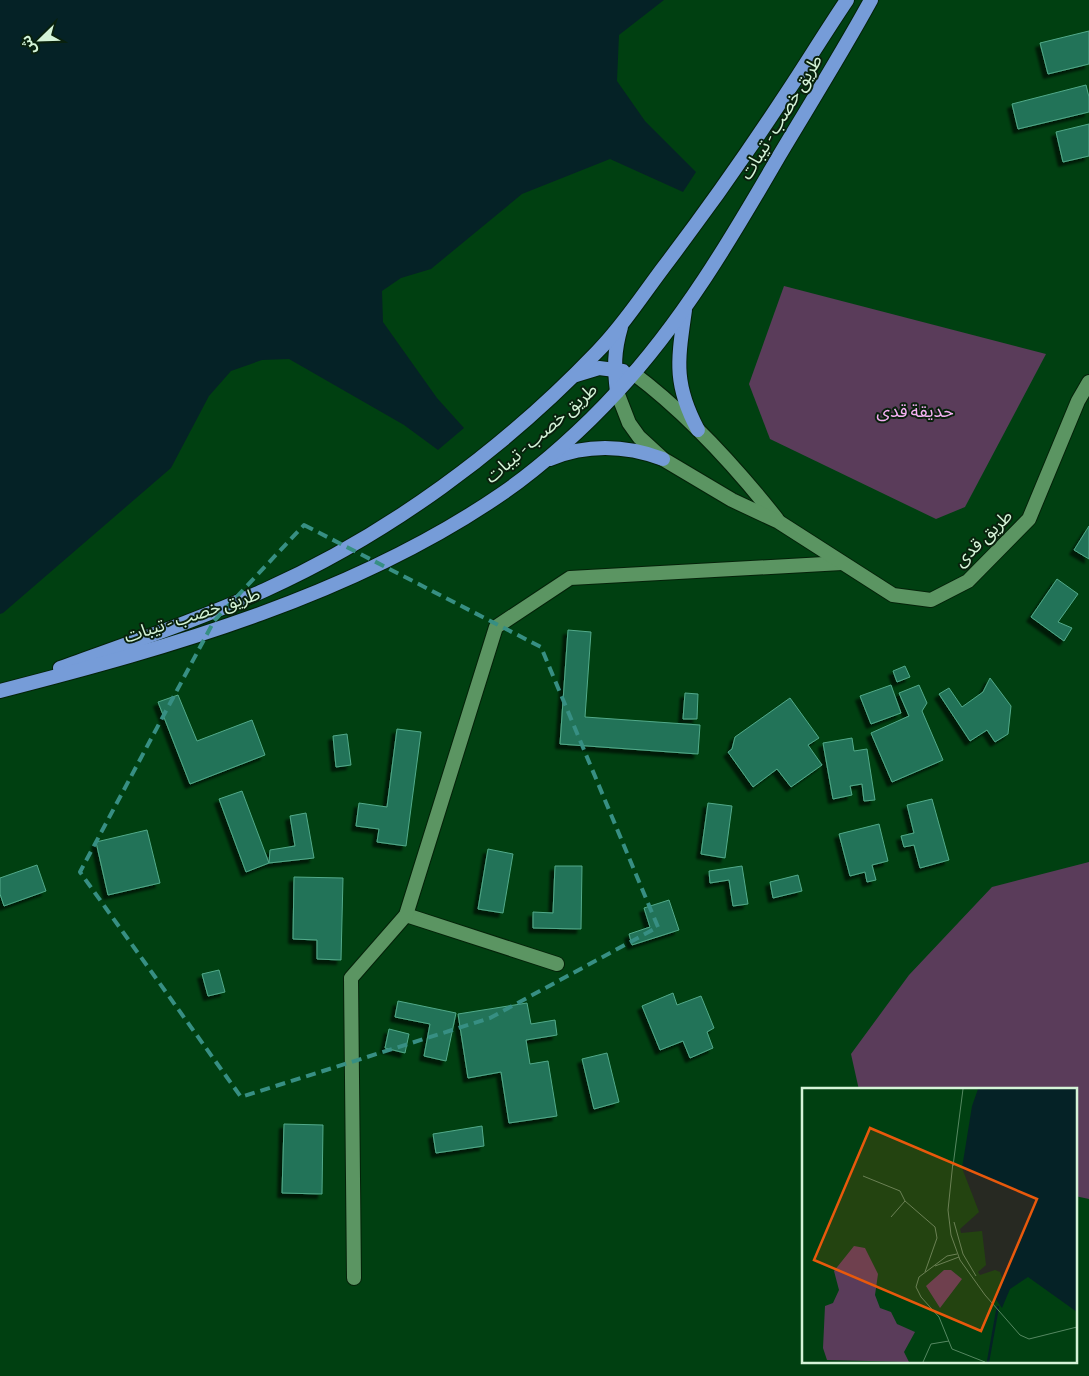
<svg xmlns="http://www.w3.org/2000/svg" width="1089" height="1376" font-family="'Alegreya Sans','Noto Sans Arabic',sans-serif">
  <defs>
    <filter id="shadow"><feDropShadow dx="-4.5" dy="4.5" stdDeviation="1" flood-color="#0009"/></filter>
  </defs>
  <rect width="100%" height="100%" fill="#004011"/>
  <g fill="#5a3c5a">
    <path d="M784,286L1046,354L965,507L936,519L770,439L749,384Z"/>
    <path d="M1089,862V1199L1075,1196V1090H859L851,1054L909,975L992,887Z"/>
  </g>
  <path fill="#052226" d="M0,0H664L619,35L617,81L645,121L696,172L683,192L610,159L522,194L431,269L401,278L382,291L383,322L437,398L464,428L438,450L404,425L289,359L262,360L231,371L209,396L171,468L3,613L0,614Z"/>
  <g fill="#237359" stroke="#52aa8a" filter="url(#shadow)">
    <path d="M1089,31V64L1048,74L1040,43Z"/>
    <path d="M1086,85L1089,97V112L1018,129L1012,104Z"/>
    <path d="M1089,124V156L1063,162L1056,132Z"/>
    <path d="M1089,526V559L1074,550Z"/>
    <path d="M1057,579L1078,594L1058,622L1072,628L1064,641L1031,617Z"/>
    <path d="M568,630L591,632L585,717L700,725L698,754L560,744Z"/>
    <path d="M905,666L910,677L897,682L893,671Z"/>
    <path d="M990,678L1011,706L1008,734L995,742L987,730L970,741L939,694L949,688L962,707L983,692Z"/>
    <path d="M891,685L901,713L871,724L860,696Z"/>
    <path d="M919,685L927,703L922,711L943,760L892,782L871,733L909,716L899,693Z"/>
    <path d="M685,693L698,694L697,719H683Z"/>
    <path d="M178,695L197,741L252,720L265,755L190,784L158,702Z"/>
    <path d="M790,698L819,738L808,745L822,765L791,787L777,769L753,787L728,752L732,749L735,737Z"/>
    <path d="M397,729L421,732L406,846L377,842L379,829L356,826L359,803L387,807Z"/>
    <path d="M347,734L351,765L336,767L333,736Z"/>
    <path d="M852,738L854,751L867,749L875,800L864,801L862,784L850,786L852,795L833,799L823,743Z"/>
    <path d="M242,791L269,863L246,872L219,799Z"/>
    <path d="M932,799L949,860L920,868L914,845L904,847L901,836L914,833L907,805Z"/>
    <path d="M708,803L732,806L725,858L701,854Z"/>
    <path d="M306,813L314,858L269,863L270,850L295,846L290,816Z"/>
    <path d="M879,824L888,861L872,865L876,880L867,882L865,872L850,876L839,834Z"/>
    <path d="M147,830L160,883L108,895L96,842Z"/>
    <path d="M488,849L513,854L503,913L478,909Z"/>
    <path d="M37,865L46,891L4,906L0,894V878Z"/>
    <path d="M555,866H582L581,929L533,928V912L553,913Z"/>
    <path d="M742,866L748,904L733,906L729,880L710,883L709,871Z"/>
    <path d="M798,875L802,891L773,898L770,882Z"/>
    <path d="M294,877L343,878L341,960L317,959V940L293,939Z"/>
    <path d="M669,900L679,930L632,945L629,934L650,927L644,908Z"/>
    <path d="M219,970L225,992L208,996L202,974Z"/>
    <path d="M673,993L677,1005L701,996L714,1028L707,1032L713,1048L690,1058L683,1041L660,1050L642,1006Z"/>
    <path d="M398,1001L456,1013L446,1061L424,1056L430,1024L395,1017Z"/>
    <path d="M527,1003L531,1024L555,1020L557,1035L526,1040L530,1064L548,1061L557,1116L509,1123L501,1072L468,1078L458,1014Z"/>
    <path d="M389,1029L409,1034L405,1053L385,1048Z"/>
    <path d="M607,1053L619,1102L594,1109L582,1059Z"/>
    <path d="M284,1124L323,1125L322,1194L282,1193Z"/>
    <path d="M482,1126L484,1146L436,1153L433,1134Z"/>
  </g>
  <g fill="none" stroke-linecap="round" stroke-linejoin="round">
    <g stroke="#042209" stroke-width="16">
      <g id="minor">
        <path d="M406,915L557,964"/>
        <path d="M354,1278L351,978L406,915L496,627L570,578L842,563"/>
      </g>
    </g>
    <g stroke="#042209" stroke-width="16">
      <g id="tertiary">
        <path d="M633,373C688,414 735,466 777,519"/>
        <path d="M617,392L629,423L639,437L663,459L732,500L779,522L893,595L931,600L968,581L1029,519L1078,401L1089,382"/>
      </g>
    </g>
    <g stroke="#042209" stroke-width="16">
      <g id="trunk">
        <path d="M685,310C678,360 673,383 698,430"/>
        <path d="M576,375L599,368L623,371"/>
        <path d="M617,392C614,368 614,351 621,327"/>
        <path d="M550,459C587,444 625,445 663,459"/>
        <path d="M60,668C129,643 198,620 265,590C389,534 503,450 597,352C622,327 642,296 663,268C704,214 743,159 780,103C803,69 824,34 847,0"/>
        <path d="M0,691C172,647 355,595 503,493C542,466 585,427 617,392C682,322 731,239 779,156C810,104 842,53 871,0"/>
      </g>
    </g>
    <use href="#minor" stroke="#5b9562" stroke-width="14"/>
    <use href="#tertiary" stroke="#5b9562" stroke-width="14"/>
    <use href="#trunk" stroke="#769cd8" stroke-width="14"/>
  </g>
  <path fill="none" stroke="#378f83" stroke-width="4" stroke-dasharray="10 6" stroke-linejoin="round" d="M304,525L541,647L658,927L490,1018L241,1097L80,872L214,621Z"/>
  <g text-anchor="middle" stroke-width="4" stroke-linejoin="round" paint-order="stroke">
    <g font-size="18" fill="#d5f4d8" stroke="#09210d">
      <text transform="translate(781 117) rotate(-59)" y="6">طريق خصب - تيبات</text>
      <text transform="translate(541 433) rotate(-41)" y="6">طريق خصب - تيبات</text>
      <text transform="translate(983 538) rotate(-44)" y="6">طريق قدى</text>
      <text transform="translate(192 615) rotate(-18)" y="6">طريق خصب - تيبات</text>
    </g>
    <g font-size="18" fill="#f7b2f5" stroke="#09210d">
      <text x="915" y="417">حديقة قدى</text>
    </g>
  </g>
  <g transform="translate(802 1088)">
    <rect width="275" height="275" fill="#004011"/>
    <path d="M52,158L63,160L76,186L73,207L78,220L89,224L95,236L113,244L102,264L107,274L25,272L21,260L23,218L31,215L37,202L32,183ZM142,182H149L160,191L138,220L124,198Z" fill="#5a3c5a"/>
    <path d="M176,1H275V224L226,189L208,201L200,220L193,210L201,193L198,184L193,182L178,187L176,184L184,177L180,143L159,145L158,141L177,124L160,80L170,18Z" fill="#052226"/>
    <path fill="none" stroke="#052226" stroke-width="2.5" d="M186,274L196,218"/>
    <path fill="none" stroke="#558861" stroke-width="1" d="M151,74L146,122L149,147L158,172L183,207L218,247L227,251L275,239M151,78L161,1M61,88L98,103L103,113L133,139L135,150L123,184M89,129L103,113M152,134L161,166L174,188M155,166L145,168L117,189L114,199L119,209L137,229L150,261L183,274M133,178L157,169M121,274L129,256L147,253"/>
    <path fill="#e8590c" fill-opacity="0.15" stroke="#e8590c" stroke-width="2.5" d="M68,40L235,111L179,243L12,172Z"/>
    <rect width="275" height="275" fill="none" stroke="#d5f4d8" stroke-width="2.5"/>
  </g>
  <g transform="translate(40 40) rotate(247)" stroke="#09210d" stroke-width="4" paint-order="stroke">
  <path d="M0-4L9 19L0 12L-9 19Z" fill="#d5f4d8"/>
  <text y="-8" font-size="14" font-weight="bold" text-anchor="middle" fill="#d5f4d8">ش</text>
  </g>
</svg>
